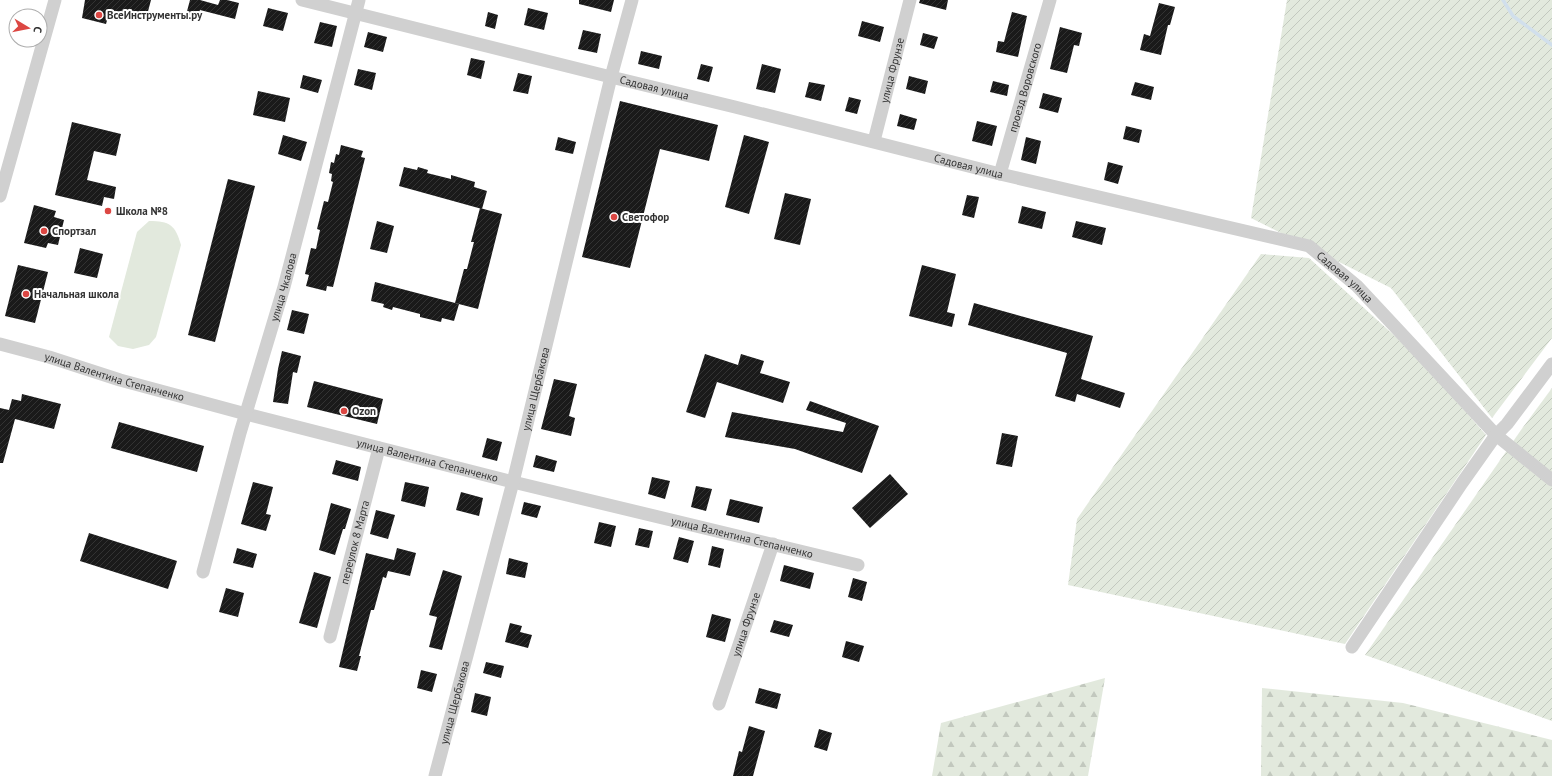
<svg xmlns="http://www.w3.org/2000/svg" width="1552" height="776" font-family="'PT Sans',sans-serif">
  <defs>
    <pattern id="forest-firs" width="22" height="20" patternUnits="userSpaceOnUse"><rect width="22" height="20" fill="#e2e9dd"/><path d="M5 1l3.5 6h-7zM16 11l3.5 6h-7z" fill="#c2c8be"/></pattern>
    <pattern id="garden-furrows" width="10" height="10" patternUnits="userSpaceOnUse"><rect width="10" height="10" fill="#e2e9dd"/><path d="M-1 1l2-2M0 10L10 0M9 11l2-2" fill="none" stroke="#c2c8be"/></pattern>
    <pattern id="building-hatch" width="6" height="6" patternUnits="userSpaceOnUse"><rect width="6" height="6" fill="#1a1a1a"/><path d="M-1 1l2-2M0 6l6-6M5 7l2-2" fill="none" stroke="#333"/></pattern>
  </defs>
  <rect width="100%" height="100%" fill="#fff"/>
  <g fill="url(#forest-firs)">
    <path d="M1105,678L1088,776H932L941,723Z"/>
    <path d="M1262,688L1403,703L1552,740V776H1261Z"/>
  </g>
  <g fill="url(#garden-furrows)">
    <path d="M1287,0H1552V338L1492,418L1391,288L1251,218Z"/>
    <path d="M1261,254L1309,258L1419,358L1486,435L1345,644L1068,585L1077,519Z"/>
    <path d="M1552,388V721L1365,655L1521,430Z"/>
  </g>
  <path fill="#e2e9dd" d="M149,221C170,221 175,225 181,245L156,337L149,345L133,349L118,346L109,337L137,232Z"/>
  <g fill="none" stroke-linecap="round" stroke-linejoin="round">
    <path stroke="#d1dfec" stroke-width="3.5" d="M1503,0L1513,16L1552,45"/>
  </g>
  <g fill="url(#building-hatch)">
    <path d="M85,0H151L146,19L110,10L106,24L82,18Z"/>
    <path d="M190,0H200L218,5L220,0H227L239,3L235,19L200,10L198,18L186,15Z"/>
    <path d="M579,0H614L611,12L579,4Z"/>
    <path d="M920,0H948L946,10L919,3Z"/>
    <path d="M1159,3L1175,7L1170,25H1168L1161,55L1140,50L1144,34L1150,36Z"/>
    <path d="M268,8L288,13L283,31L263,26Z"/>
    <path d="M528,8L548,13L544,30L524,25Z"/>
    <path d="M488,12L498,15L495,29L485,26Z"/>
    <path d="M1012,12L1027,16L1018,57L996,52L998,41L1004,42Z"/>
    <path d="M862,21L884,27L880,42L858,36Z"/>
    <path d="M320,22L337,26L332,47L314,43Z"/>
    <path d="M1060,27L1082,33L1079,46L1074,45L1067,73L1050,69Z"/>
    <path d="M583,30L601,34L597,53L578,49Z"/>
    <path d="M368,32L387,37L383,52L364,47Z"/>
    <path d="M923,33L938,37L934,49L920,45Z"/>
    <path d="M641,51L662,56L659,69L638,64Z"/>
    <path d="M471,58L485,61L481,79L467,75Z"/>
    <path d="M701,64L713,67L709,82L697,79Z"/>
    <path d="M762,64L781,69L775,93L756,89Z"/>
    <path d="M358,69L376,73L372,90L354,85Z"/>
    <path d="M518,73L532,76L528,94L513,91Z"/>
    <path d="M303,75L322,80L318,93L300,88Z"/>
    <path d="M909,76L928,81L925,94L906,89Z"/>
    <path d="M993,81L1009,85L1007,96L990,92Z"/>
    <path d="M809,82L825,85L821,101L805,97Z"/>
    <path d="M1135,82L1154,87L1151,100L1131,95Z"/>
    <path d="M258,91L290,98L285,122L253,115Z"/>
    <path d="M1043,93L1062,98L1058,113L1039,108Z"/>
    <path d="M849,97L861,100L857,114L845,111Z"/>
    <path d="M620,101L718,125L709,161L660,149L630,268L582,257Z"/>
    <path d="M900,114L917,119L914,130L897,126Z"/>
    <path d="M977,121L997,126L992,146L972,141Z"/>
    <path d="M72,122L121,134L116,156L94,151L87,180L116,187L114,199L104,197L102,206L55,195Z"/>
    <path d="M1126,126L1142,130L1139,143L1123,139Z"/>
    <path d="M283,135L307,142L301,161L278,154Z"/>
    <path d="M744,135L769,142L749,214L725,207Z"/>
    <path d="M558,137L576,142L573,154L555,150Z"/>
    <path d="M1026,137L1041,141L1036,164L1021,160Z"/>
    <path d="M341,145L363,151L361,157L365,158L333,287L327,286L326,291L306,286L309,275L305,274L311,248L316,249L320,230L317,229L324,201L328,202L333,182L331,181L332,174L329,173L331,162L334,163L336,154L339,155Z"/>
    <path d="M1108,162L1123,166L1118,184L1104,180Z"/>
    <path d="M404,167L417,170L418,167L428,170L427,173L451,179V175L475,182L474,187L487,191L482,209L399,186Z"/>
    <path d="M228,179L255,186L215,342L188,335Z"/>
    <path d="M785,193L811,199L800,245L774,239Z"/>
    <path d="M967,195L979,197L974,218L962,215Z"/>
    <path d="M34,205L56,211L54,217L64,220L58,245L48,243L46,248L24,243Z"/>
    <path d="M1022,206L1046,212L1042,229L1018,223Z"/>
    <path d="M480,208L502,214L478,309L455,303L464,269H467L474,242H471Z"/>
    <path d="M377,221L394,226L387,253L370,249Z"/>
    <path d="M1076,221L1106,228L1102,245L1072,237Z"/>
    <path d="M80,248L103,254L97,278L74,273Z"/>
    <path d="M18,265L48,272L35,323L5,316Z"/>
    <path d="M922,265L956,274L947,312L955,314L952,327L909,316Z"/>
    <path d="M375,282L459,304L454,321L442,318L441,322L420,317V314L393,307L392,310L383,307L384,304L371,301Z"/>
    <path d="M974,303L1093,336L1081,379L1125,393L1120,408L1077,394L1075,402L1055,396L1067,353L968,325Z"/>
    <path d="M292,310L309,314L304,334L287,330Z"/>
    <path d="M282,351L301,356L297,373L293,372L288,404L273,402L278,369Z"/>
    <path d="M705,354L738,365L741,354L764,361L760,373L790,382L783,403L717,382L705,418L686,412Z"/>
    <path d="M554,379L577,384L569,416L575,418L571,436L541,429Z"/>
    <path d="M314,381L383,399L377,424L307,407Z"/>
    <path d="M22,394L61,404L54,429L15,419L3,463H0V408L9,410L12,399L21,401Z"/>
    <path d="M810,401L879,426L862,473L795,449L725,437L732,412L843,432L846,423L806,410Z"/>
    <path d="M119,422L204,446L197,472L111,448Z"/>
    <path d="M1002,433L1018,436L1012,467L996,464Z"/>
    <path d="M487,438L502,442L497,461L482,457Z"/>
    <path d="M536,455L557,461L554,472L533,467Z"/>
    <path d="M336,460L361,467L358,481L332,474Z"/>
    <path d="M890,474L908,494L870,528L852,508Z"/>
    <path d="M652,477L670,481L665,499L648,494Z"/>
    <path d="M253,482L273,487L266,514L271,515L266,531L241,524Z"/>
    <path d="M405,482L429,487L425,507L401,501Z"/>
    <path d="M696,486L712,489L706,511L691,507Z"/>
    <path d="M461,492L483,498L479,516L456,510Z"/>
    <path d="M730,499L763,507L759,523L726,515Z"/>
    <path d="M524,502L541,506L537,518L521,514Z"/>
    <path d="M331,503L351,509L345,529H343L335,555L319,550Z"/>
    <path d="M376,510L395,515L388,539L370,534Z"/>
    <path d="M599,522L616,526L611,547L594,543Z"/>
    <path d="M639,528L653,531L649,548L635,545Z"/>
    <path d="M89,533L177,561L168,589L80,561Z"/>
    <path d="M679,537L694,541L688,563L673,559Z"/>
    <path d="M712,546L724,549L720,568L708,565Z"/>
    <path d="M237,548L257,554L253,568L233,563Z"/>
    <path d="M397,548L416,553L410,576L388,571L386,578L383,577L374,610H371L359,656H361L357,671L339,667L366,553L394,560Z"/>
    <path d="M509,558L528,563L525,578L506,574Z"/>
    <path d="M784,565L814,573L810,589L780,581Z"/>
    <path d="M443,570L462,576L442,650L429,647L437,617L429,615Z"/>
    <path d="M314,572L331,577L317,628L299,623Z"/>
    <path d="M853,578L867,582L862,601L848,597Z"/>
    <path d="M226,588L244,593L238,617L219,612Z"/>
    <path d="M712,614L731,619L725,642L706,637Z"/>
    <path d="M774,620L793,625L789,637L770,632Z"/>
    <path d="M510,623L522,626L520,632L532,635L528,648L505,642Z"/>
    <path d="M846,641L864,646L859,662L842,657Z"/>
    <path d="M486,662L504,666L501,678L483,673Z"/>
    <path d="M421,670L437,674L432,692L417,688Z"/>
    <path d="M759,688L781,694L777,709L755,703Z"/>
    <path d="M475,693L491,697L487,716L471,712Z"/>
    <path d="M749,726L765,731L753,776H733L739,751L742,752Z"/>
    <path d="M819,729L832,733L827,751L814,747Z"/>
  </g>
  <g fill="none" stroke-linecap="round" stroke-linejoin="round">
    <g stroke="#d0d0d0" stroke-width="13">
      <path id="s1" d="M302,0L611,77L735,107L1000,174L1309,246L1357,286L1496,435L1552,480"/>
      <path id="s2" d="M874,141L910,0"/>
      <path id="s3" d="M1000,174L1050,0"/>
      <path d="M0,196L55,0"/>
      <path id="s4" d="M0,344L49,357L120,380L246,414L513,482L858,565"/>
      <path id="s5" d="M203,572L240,433L284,287L359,0"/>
      <path id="s6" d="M330,637L379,448"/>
      <path d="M1352,647L1462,483L1496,435L1507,424L1552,364"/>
      <path id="s7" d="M719,704L773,544"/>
      <path id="s8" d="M435,776L513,482L611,77L632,0"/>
    </g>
  </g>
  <g fill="#dc4743" stroke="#fff" stroke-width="1.5">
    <circle cx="99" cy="15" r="4"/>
    <circle cx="108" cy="211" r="4"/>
    <circle cx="614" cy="217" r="4"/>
    <circle cx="44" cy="231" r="4"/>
    <circle cx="26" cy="294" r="4"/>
    <circle cx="344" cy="411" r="4"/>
  </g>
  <g text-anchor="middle" stroke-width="4" stroke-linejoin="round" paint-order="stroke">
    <g font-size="11" font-weight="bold" fill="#333" stroke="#fff" text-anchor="start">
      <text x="107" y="19">ВсеИнструменты.ру</text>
      <text x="116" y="215">Школа №8</text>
      <text x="622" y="221">Светофор</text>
      <text x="52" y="235">Спортзал</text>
      <text x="34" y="298">Начальная школа</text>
      <text x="352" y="415">Ozon</text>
    </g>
    <g font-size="11" fill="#333" stroke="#fff">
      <text dy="4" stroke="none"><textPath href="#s2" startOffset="73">улица Фрунзе</textPath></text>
      <text dy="4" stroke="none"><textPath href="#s3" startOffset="90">проезд Воровского</textPath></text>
      <text dy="4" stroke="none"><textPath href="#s1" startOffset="363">Садовая улица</textPath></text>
      <text dy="4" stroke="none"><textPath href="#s1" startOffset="687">Садовая улица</textPath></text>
      <text dy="4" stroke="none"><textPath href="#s1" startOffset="1084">Садовая улица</textPath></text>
      <text dy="4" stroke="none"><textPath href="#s5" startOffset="296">улица Чкалова</textPath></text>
      <text dy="4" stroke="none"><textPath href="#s4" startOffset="119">улица Валентина Степанченко</textPath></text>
      <text dy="4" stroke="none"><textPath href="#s8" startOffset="400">улица Щербакова</textPath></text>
      <text dy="4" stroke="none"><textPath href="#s4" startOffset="443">улица Валентина Степанченко</textPath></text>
      <text dy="4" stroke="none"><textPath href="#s4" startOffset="767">улица Валентина Степанченко</textPath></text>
      <text dy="4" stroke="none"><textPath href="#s6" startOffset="98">переулок 8 Марта</textPath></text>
      <text dy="4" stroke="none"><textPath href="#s7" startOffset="84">улица Фрунзе</textPath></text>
      <text dy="4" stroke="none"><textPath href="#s8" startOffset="76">улица Щербакова</textPath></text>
    </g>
  </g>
  <g transform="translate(28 28) rotate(100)"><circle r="19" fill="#ffffff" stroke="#adadad"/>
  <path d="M0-3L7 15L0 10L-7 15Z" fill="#dc4743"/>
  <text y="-6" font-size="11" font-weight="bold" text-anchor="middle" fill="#333333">С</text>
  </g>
</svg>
